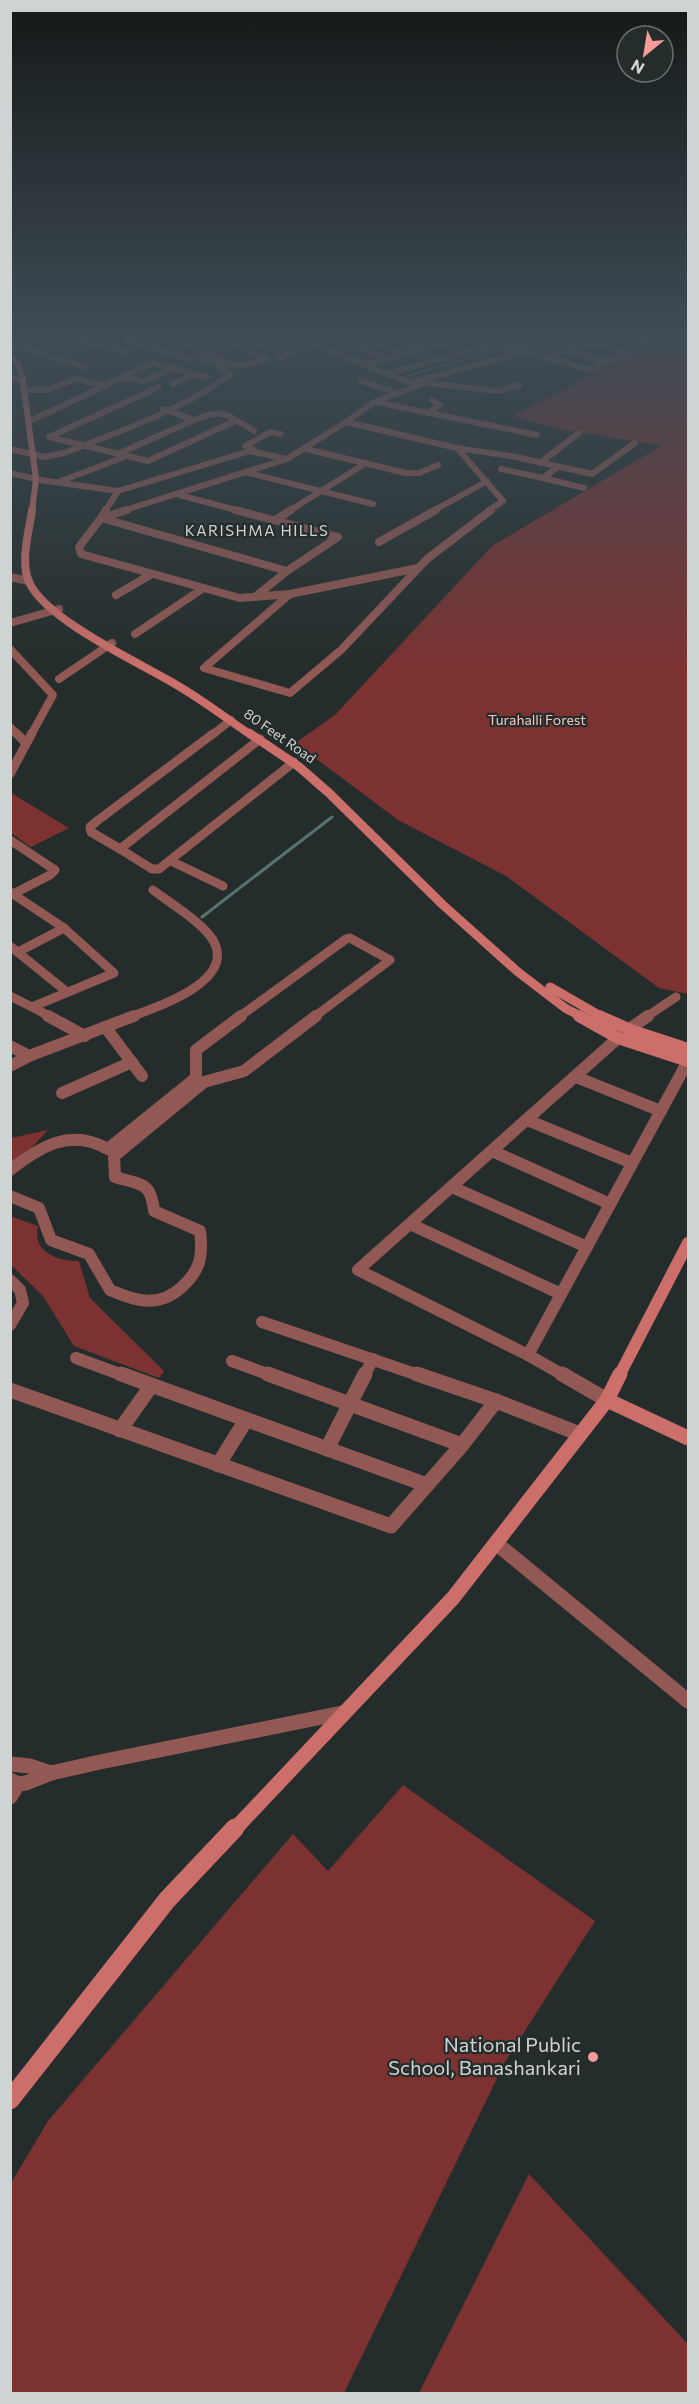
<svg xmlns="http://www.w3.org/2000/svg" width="699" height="2404" font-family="Commissioner,sans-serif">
  <rect width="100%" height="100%" fill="#242d2b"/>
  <g fill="#7b3231">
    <path d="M11,334H37L74,344L61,351L11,336Z"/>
    <path d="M671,334H688V994L659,988L506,876L398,820L295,743L335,715L492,546L661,446L554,428L513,416Z"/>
    <path d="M11,793L69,828L31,847L11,833Z"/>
    <path d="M48,1130L11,1170V1138Z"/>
    <path d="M10,1216L38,1226C32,1252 57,1261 79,1261L90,1298L164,1371L159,1378L74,1346L43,1296L11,1265Z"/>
    <path d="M403,1785L595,1921L505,2062L344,2393H11V2183L48,2121L293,1834L328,1871Z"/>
    <path d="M529,2174L688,2344V2393H419Z"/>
  </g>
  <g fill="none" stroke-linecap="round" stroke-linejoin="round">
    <g stroke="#55726e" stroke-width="1.5">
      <path d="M535,352L598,334"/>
      <path d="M399,378L501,349H510"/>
    </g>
    <path stroke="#55726e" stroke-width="3" d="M202,917L332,817"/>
    <g stroke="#925854" stroke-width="6">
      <path d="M56,334L78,340L98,334"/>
      <path d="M142,334L126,339V341L191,359"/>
      <path d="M165,334L231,365H244L266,359L210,334"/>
      <path d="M289,334L410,383L526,351"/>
      <path d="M326,334L387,359"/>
      <path d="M354,334L405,354"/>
      <path d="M382,334L422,350"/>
      <path d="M410,334L440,345"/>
      <path d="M472,336L591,370L661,334"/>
      <path d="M78,340L125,352"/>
      <path d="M237,341L253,334"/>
      <path d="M594,343L629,353"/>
      <path d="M626,343L648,336"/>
      <path d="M10,344L84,367"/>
      <path d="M254,348L285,336"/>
      <path d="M520,349L570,334"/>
      <path d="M567,351L608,362"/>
      <path d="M547,357L621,334"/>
      <path d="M279,358L300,350L285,335"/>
      <path d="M364,365L479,334"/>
      <path d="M387,374L528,334"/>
      <path d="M10,377L23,381"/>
      <path d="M125,378L144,381L176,368"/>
      <path d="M361,381L397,393"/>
      <path d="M173,384L196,374"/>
      <path d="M159,387L49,437L148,461L235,421"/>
      <path d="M28,390H48L76,379L106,386"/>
      <path d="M376,402L537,435"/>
      <path d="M163,409L194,420C226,407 226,415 254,431"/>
      <path d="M428,413L440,405L432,400"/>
      <path d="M32,420L153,363L206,377"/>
      <path d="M346,422L374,402L426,383L498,391L519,385"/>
      <path d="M457,448L516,457L592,474L635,443"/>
      <path d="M10,449L45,457L64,453C114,434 189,407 230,374L215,363L197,356"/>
      <path d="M253,449L245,446L270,432L281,434"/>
      <path d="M306,449L406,473H419L438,465"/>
      <path d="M118,454L194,420"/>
      <path d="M540,463L579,433"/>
      <path d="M558,467L543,478L584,488"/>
      <path d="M501,469L543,478"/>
      <path d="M10,473L36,479"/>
      <path d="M249,473L373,504"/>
      <path d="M40,480L118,491L105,511"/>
      <path d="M61,481L127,456"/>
      <path d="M118,491L250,451L286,459"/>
      <path d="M179,495L240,511"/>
      <path d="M122,511L287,459L346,422L457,448L503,501L488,511"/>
      <path d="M289,511L366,463"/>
      <path d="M433,511L487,481"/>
    </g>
    <g stroke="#925854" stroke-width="8">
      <path d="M106,510L101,518L287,571"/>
      <path d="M127,510L101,518L79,547L81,554L240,598L290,594"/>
      <path d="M235,510L338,537L287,571L256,596"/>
      <path d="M275,520L291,510"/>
      <path d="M379,542L436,510"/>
      <path d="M10,577L29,581"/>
      <path d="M290,594L204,668L290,693L341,650L427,559L491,510"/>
      <path d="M290,594L418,568"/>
      <path d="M116,595L150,575"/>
      <path d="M10,623L59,609"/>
      <path d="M135,634L202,589"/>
      <path d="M10,649L53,695L31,735"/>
      <path d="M59,679L112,643"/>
      <path d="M10,727L18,735"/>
      <path d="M212,735L231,720"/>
    </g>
    <g stroke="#925854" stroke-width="9">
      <path d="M16,733L26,743"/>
      <path d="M214,733L97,821L90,827L91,832L120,849L260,739"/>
      <path d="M10,774L32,733"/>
      <path d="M10,840L55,870L50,875L13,894"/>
      <path d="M120,849L152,869H159L294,762"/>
      <path d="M171,861L223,886"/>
      <path d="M10,892L64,928L114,973L32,1007L51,1017"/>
      <path d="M10,946L67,992"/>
      <path d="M18,952L64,928"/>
      <path d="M10,996L32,1007"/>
      <path d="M130,1017C155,1008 232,983 215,944C207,925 170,903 153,890"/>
      <path d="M239,1017L346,939L350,938L390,960L314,1017"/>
      <path d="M646,1017L676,997"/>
    </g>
    <g stroke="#925854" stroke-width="12">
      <path d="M48,1016L85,1036"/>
      <path d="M106,1028L142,1076"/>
      <path d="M628,1030L648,1016"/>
      <path d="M10,1046L29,1056"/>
      <path d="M10,1066L29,1056L134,1016"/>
      <path d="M576,1077L661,1111"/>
      <path d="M62,1093L132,1062"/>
      <path d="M527,1120L632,1163"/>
      <path d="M492,1151L610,1204"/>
      <path d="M10,1170C41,1146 70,1128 108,1149L196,1078V1050L241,1016"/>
      <path d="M452,1187L587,1247"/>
      <path d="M10,1196L39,1208L51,1240L89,1254L110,1290C137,1302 160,1308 183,1286C201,1269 203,1255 200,1231L154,1211C151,1181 141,1185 115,1177L114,1156L204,1082L244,1071L316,1016"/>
      <path d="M410,1224L561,1294"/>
      <path d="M10,1280L20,1290L23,1303L10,1325"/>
      <path d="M262,1322L421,1376"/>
      <path d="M528,1355L688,1061"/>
      <path d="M76,1358L125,1376"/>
      <path d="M232,1361L273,1376"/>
      <path d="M364,1376L373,1359"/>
      <path d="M565,1376L528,1355L358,1270L618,1038"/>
    </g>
    <g stroke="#925854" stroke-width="15">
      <path d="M121,1374L427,1485"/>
      <path d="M268,1374L462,1445"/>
      <path d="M417,1374L496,1401L580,1434"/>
      <path d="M562,1374L607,1400"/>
      <path d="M10,1390L391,1526L462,1445L496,1401"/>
      <path d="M120,1430L151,1386"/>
      <path d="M327,1449L365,1374"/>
      <path d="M218,1465L246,1420"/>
      <path d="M497,1544L688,1701"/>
      <path d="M10,1764L30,1766L51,1773"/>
      <path d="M10,1780L18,1784L26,1783L51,1773L100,1762L342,1713"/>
      <path d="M10,1797L18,1784"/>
    </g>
    <path stroke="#cc6f6b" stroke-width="6" d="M10,357L17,362L22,375L36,479L32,511"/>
    <path stroke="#cc6f6b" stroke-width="8" d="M32,510C29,532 20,561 29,582C46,620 138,662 175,684C201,699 226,718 251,735"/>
    <g stroke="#cc6f6b" stroke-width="9">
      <path d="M249,733L298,766L329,793L443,905L518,972L565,1008L582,1017"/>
      <path d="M550,987L602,1017"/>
    </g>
    <g stroke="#cc6f6b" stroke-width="12">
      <path d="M579,1016L618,1038L688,1061"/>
      <path d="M599,1016L633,1031L688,1049"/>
      <path d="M619,1376L688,1243"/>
    </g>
    <g stroke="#cc6f6b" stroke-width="15">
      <path d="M607,1400L688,1438"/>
      <path d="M234,1830L453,1598L607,1400L620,1374"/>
    </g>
    <path stroke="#cc6f6b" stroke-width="19" d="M10,2100L167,1900L235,1828"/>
  </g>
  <linearGradient id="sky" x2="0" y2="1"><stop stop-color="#141918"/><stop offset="0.5" stop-color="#3f4c55"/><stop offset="1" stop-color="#3f4c55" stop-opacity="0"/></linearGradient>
  <rect width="699" height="671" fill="url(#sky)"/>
  <circle fill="#f59c96" stroke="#242d2b" stroke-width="2" cx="593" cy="2057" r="6"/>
  <g text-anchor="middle" stroke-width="4.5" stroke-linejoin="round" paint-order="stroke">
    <g font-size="14" fill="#f7c5c1" stroke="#242d2b">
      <text x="537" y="725">Turahalli Forest</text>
    </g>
    <g font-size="14" fill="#ced4d3" stroke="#242d2b">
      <text transform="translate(280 736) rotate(35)" y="5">80 Feet Road</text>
    </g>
    <g font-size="15" letter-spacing="1.5" fill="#ced4d3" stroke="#242d2b">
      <text x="257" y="536">KARISHMA HILLS</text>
    </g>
    <g font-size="20" fill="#ced4d3" stroke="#242d2b" text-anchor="end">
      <text x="581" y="2052">National Public<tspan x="581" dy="23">School, Banashankari</tspan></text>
    </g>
  </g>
  <rect width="699" height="2404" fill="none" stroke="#ced4d3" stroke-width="24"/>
  <g transform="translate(645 54) rotate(210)"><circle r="28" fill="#242d2b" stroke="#68706e" stroke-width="1.5"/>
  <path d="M0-4.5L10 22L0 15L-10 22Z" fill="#f59c96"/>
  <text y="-9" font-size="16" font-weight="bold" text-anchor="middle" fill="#ced4d3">N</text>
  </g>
</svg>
